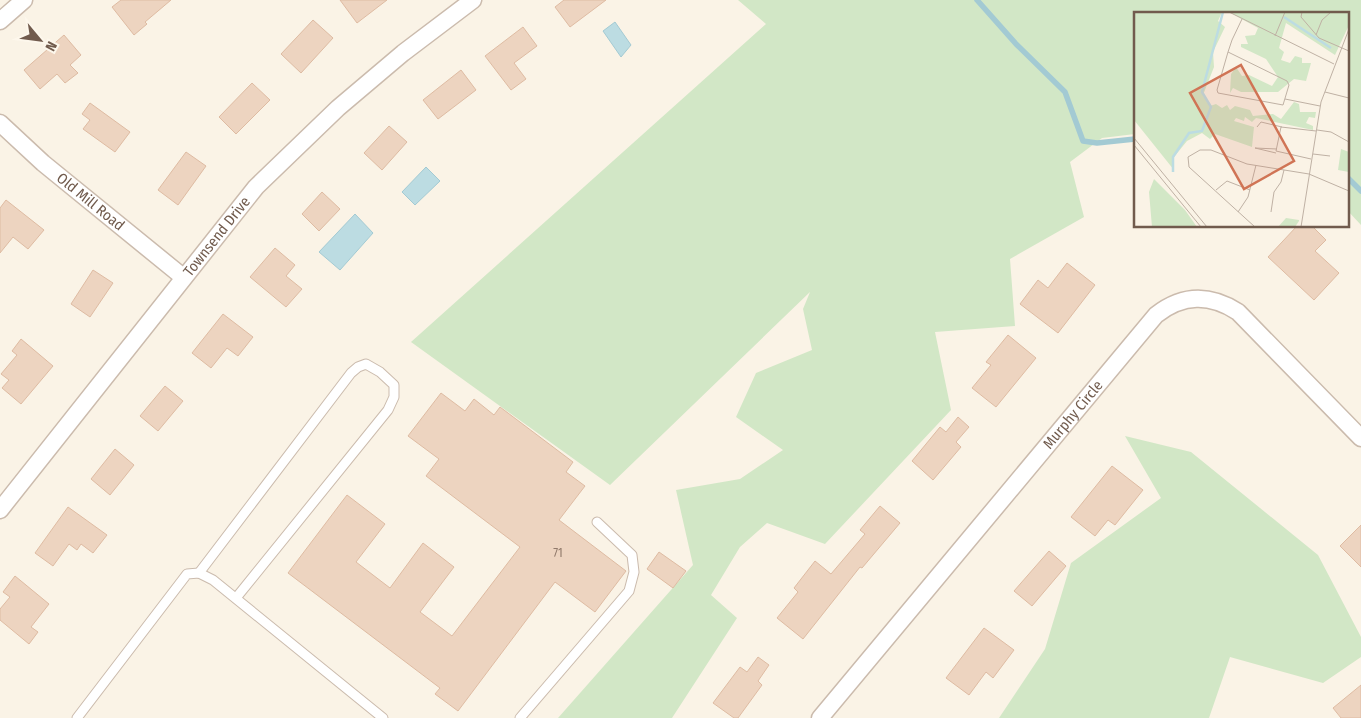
<svg xmlns="http://www.w3.org/2000/svg" width="1361" height="718" viewBox="0 0 1361 718" font-family="'Fira Sans Condensed',sans-serif">
<style>
.green{fill:#d2e7c6}
.water{fill:#bcdce2;stroke:#a3cad3}
.lines{fill:none;stroke-linecap:round;stroke-linejoin:round}
.stream{stroke:#a3cad3;stroke-width:5.5}
.building{fill:#edd4c0;stroke:#debba2}
.lane-casing{stroke:#cbbbad;stroke-width:11}
.street-casing{stroke:#cbbbad;stroke-width:19}
.lane{stroke:#fff;stroke-width:9}
.street{stroke:#fff;stroke-width:16}
.labels{text-anchor:middle;dominant-baseline:central;stroke-width:4.5;stroke-linejoin:round;paint-order:stroke}
.number-label{font-size:12px;fill:#90796a}
.street-label{font-size:15px;fill:#715b4d;stroke:#fdf7ec}
.inset-river{fill:none;stroke:#bcdce2;stroke-width:2.5}
.inset-road{fill:none;stroke:#bfb1a4;stroke-width:1}
.view{fill:#d07455;fill-opacity:0.15;stroke:#d07455;stroke-width:2.5}
.inset-edge{fill:none;stroke:#715b4d;stroke-width:2.5}
</style>
<rect width="100%" height="100%" fill="#faf3e6"/>
<g class="green">
<polygon points="738,0 1361,0 1361,225 1347,210 1347,14 1135,14 1135,134 1102,138 1070,162 1084,217 1010,259 1015,326 935,332 951,410 825,544 767,523 740,547 711,595 737,618 672,718 558,718 693,565 676,490 740,479 783,450 736,417 756,373 812,350 803,309 810,292 610,485 411,342 766,24"/>
<polygon points="1125,436 1191,452 1318,555 1361,637 1361,657 1323,683 1230,657 1209,718 999,718 1045,649 1071,563 1161,498"/>
</g>
<g class="water">
<polygon points="615,22 631,45 621,57 603,31"/>
<polygon points="426,167 440,181 415,205 402,192"/>
<polygon points="355,214 373,233 340,270 319,252"/>
</g>
<g class="lines">
<g class="stream">
<polyline points="977,0 1016,44 1065,92 1083,141 1097,143 1135,139"/>
<polyline points="1347,177 1361,191"/>
</g>
</g>
<g class="building">
<polygon points="121,0 171,0 145,22 147,24 134,35 112,7"/>
<polygon points="340,0 387,0 357,23"/>
<polygon points="564,0 606,0 570,27 555,7"/>
<polygon points="313,20 333,38 301,73 281,54"/>
<polygon points="523,27 537,46 514,63 526,79 511,90 485,56"/>
<polygon points="64,35 81,55 70,65 78,73 65,83 57,74 40,89 24,70"/>
<polygon points="461,70 476,90 438,119 423,100"/>
<polygon points="252,83 270,100 236,134 219,117"/>
<polygon points="90,103 130,132 115,152 83,129 90,120 82,114"/>
<polygon points="389,126 407,142 382,170 364,153"/>
<polygon points="186,152 206,166 178,205 158,190"/>
<polygon points="322,192 340,209 319,231 302,214"/>
<polygon points="6,200 44,230 28,249 13,237 0,253 0,208"/>
<polygon points="1297,226 1312,226 1326,240 1315,251 1339,273 1314,300 1268,257"/>
<polygon points="275,248 295,265 286,276 302,289 286,307 250,277"/>
<polygon points="1067,263 1095,285 1058,333 1020,304 1038,280 1048,288"/>
<polygon points="93,270 113,283 90,317 71,304"/>
<polygon points="223,314 253,337 238,356 227,348 211,368 192,353"/>
<polygon points="1008,335 1036,358 996,407 972,388 991,365 986,362"/>
<polygon points="21,339 53,366 21,404 2,388 9,380 1,374 17,355 12,351"/>
<polygon points="165,386 183,401 158,431 140,416"/>
<polygon points="441,393 465,411 474,399 494,415 500,407 573,462 566,472 585,486 559,520 626,571 595,612 555,582 458,711 435,694 440,688 288,573 347,495 385,524 356,562 390,588 423,543 454,567 420,612 452,636 520,547 426,476 439,459 408,436"/>
<polygon points="958,417 969,427 956,442 961,447 933,480 912,461 940,427 946,432"/>
<polygon points="115,449 134,465 110,495 91,479"/>
<polygon points="1112,466 1143,490 1115,525 1108,520 1095,536 1071,517"/>
<polygon points="880,506 900,523 862,568 860,567 803,639 777,618 798,592 794,588 815,561 831,574 865,534 860,530"/>
<polygon points="68,507 107,535 93,553 81,544 77,550 69,544 53,566 35,553"/>
<polygon points="1361,525 1361,567 1340,546"/>
<polygon points="1049,551 1066,566 1032,606 1014,591"/>
<polygon points="659,552 686,571 673,588 647,569"/>
<polygon points="15,576 49,604 31,627 38,632 29,644 0,620 0,609 10,597 3,592"/>
<polygon points="984,628 1014,650 993,678 986,672 969,695 946,678"/>
<polygon points="758,657 769,665 758,681 762,685 738,718 734,718 713,703 740,667 747,672"/>
<polygon points="1361,685 1361,718 1341,718 1333,708"/>
</g>
<g class="lines">
<defs>
<g id="lane">
<polyline points="199,573 351,373 358,367 366,364 380,372 394,385 394,397 388,410 236,598"/>
<polyline points="77,718 187,574 199,573 213,580 383,718"/>
<polyline points="520,718 629,591 634,572 632,555 597,522"/>
</g>
<g id="street">
<polyline points="0,21 24,0"/>
<path id="s1" d="M 0,123 L 43,163 L 183,277"/>
<path id="s2" d="M 0,510 L 256,187 L 338,108 L 403,53 L 473,0"/>
<path id="s3" d="M 820,718 L 1156,315 C 1183,294 1210,294 1238,312 L 1361,438"/>
</g>
</defs>
<use href="#lane" class="lane-casing"/>
<use href="#street" class="street-casing"/>
<use href="#lane" class="lane"/>
<use href="#street" class="street"/>
</g>
<g class="labels">
<g class="number-label">
<text x="558" y="553">71</text>
</g>
<g class="street-label">
<text stroke="none"><textPath href="#s1" startOffset="120">Old Mill Road</textPath></text>
<text stroke="none"><textPath href="#s2" startOffset="349">Townsend Drive</textPath></text>
<text stroke="none"><textPath href="#s3" startOffset="395">Murphy Circle</textPath></text>
</g>
</g>
<g transform="translate(1134 12)">
<rect width="215" height="215" fill="#faf3e6"/>
<path d="M 0,0 L 88,0 L 84,9 L 91,15 L 79,40 L 80,55 L 69,83 L 76,94 L 82,92 L 88,96 L 93,93 L 96,98 L 101,94 L 116,98 L 119,104 L 139,102 L 147,107 L 160,90 L 165,92 L 166,100 L 182,100 L 181,106 L 175,105 L 172,111 L 179,114 L 179,118 L 122,106 L 118,110 L 111,105 L 110,109 L 102,106 L 100,109 L 120,115 L 118,135 L 81,122 L 76,127 L 68,121 L 53,129 L 40,145 L 40,158 L 0,108 ZM 95,0 L 215,0 L 215,13 L 201,43 L 152,11 L 145,36 L 150,40 L 147,48 L 156,51 L 161,44 L 168,46 L 168,51 L 177,51 L 172,69 L 160,67 L 144,80 L 107,80 L 99,76 L 96,81 L 97,62 L 102,55 L 108,64 L 115,63 L 138,74 L 144,65 L 132,47 L 107,35 L 107,32 L 114,32 L 111,24 L 121,23 L 124,16 ZM 207,137 L 215,140 L 215,160 L 204,158 ZM 20,167 L 51,198 L 63,215 L 18,215 L 15,180 ZM 152,206 L 165,208 L 165,209 L 161,215 L 144,215 Z" fill="#d2e7c6"/>
<path class="inset-river" d="M 150,5 L 197,36M 39,160 L 39,145 L 55,121 L 68,119 L 77,95 L 68,80 L 89,0"/>
<path class="inset-road" d="M 95,0 L 200,52M 168,0 L 167,5 L 185,26 L 215,39M 182,23 L 188,8 L 197,0M 141,24 L 151,0M 94,40 L 153,69 L 155,73 L 149,93 L 84,81 L 83,78 L 94,40 L 98,28 L 108,7M 191,80 L 215,86M 151,87 L 186,94M 123,115 L 127,110 L 148,115M 183,118 L 197,120 L 215,130M 0,126 L 73,215M 0,133 L 67,215M 142,141 L 121,136 L 143,137M 179,142 L 196,144M 177,147 L 142,139 L 147,115 L 182,119M 175,162 L 215,179M 82,178 L 93,169 L 116,178M 104,200 L 114,185 L 122,153M 137,200 L 140,180 L 147,170 L 150,158M 121,215 L 55,155 L 54,145 L 66,138 L 77,138 L 113,152 L 175,162M 167,215 L 187,90 L 215,17"/>
<path class="view" d="M 107,53 L 160,149 L 110,177 L 56,81 Z"/>
<rect width="215" height="215" class="inset-edge"/>
</g>
<g transform="translate(40 40) rotate(119)" stroke="#fdf7ec" stroke-width="4" paint-order="stroke">
<path d="M0-4L9 19L0 12L-9 19Z" fill="#715b4d"/>
<text y="-8" font-size="14" font-weight="bold" text-anchor="middle" fill="#715b4d">N</text>
</g>
</svg>
